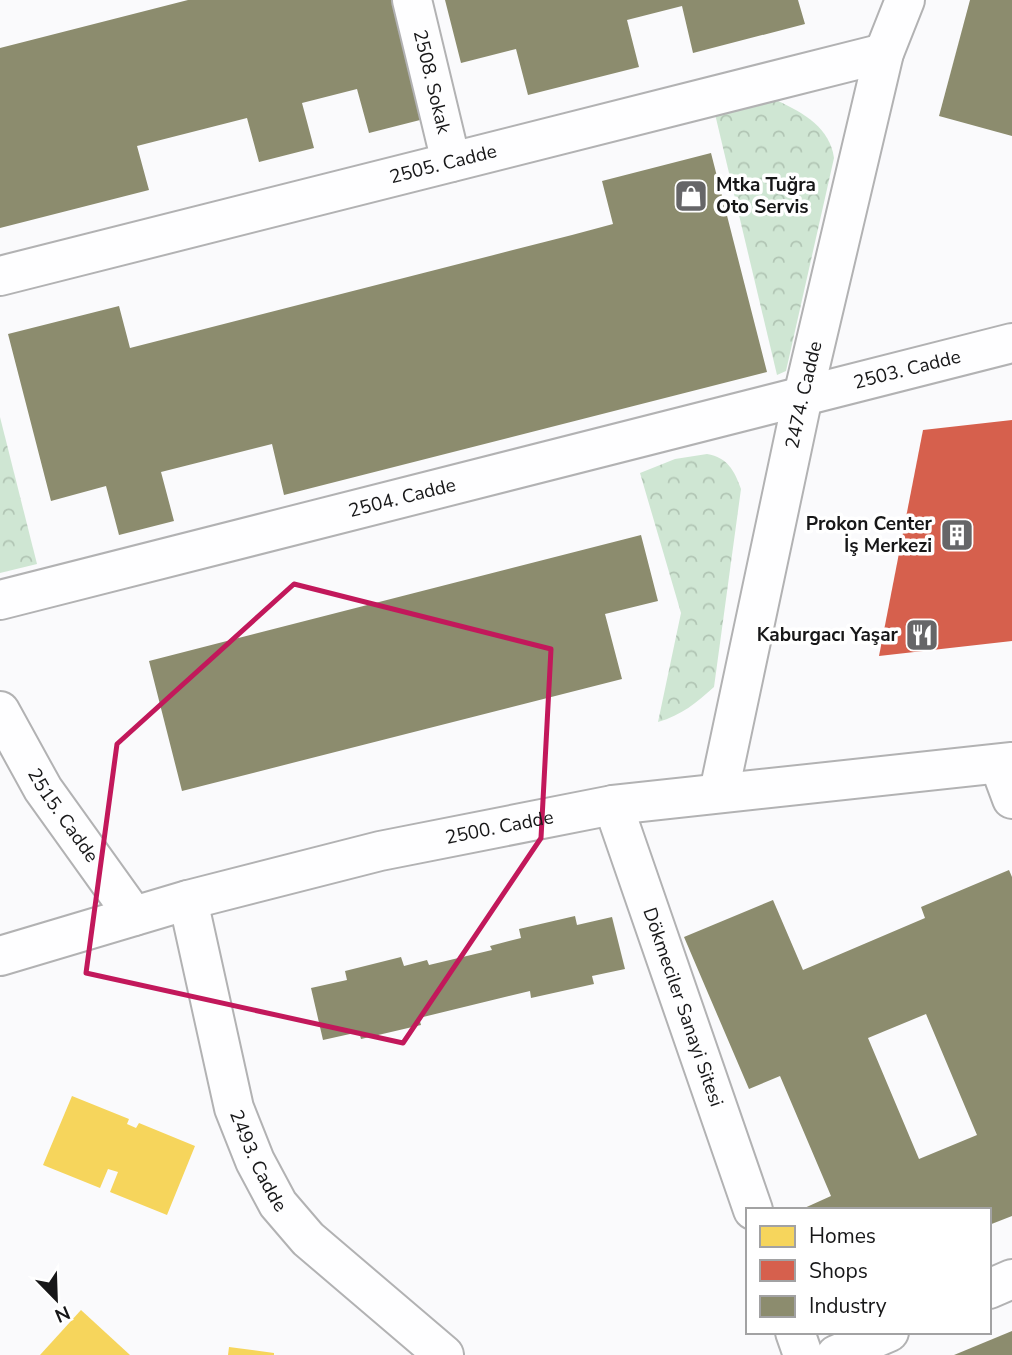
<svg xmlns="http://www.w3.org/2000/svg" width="1012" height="1355" viewBox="0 0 1012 1355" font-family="'Nunito Sans',sans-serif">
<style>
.forest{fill:url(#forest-crowns)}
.homes{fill:#f6d55c}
.shops{fill:#d6604d}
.industry{fill:#8c8c6e;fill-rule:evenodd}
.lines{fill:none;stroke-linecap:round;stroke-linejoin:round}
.minor-casing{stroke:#b2b2b3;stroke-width:42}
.minor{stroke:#fefeff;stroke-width:38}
.marked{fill:none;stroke:#c2185b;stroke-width:5;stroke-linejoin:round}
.labels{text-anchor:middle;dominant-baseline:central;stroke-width:7;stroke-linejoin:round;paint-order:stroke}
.street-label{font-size:19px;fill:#171718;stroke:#fff}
.poi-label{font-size:19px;font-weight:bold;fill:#171718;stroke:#fff;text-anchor:end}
</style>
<defs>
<pattern id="forest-crowns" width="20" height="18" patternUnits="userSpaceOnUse" patternTransform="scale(1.75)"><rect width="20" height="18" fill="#cfe6d3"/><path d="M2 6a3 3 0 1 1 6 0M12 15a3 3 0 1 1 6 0" fill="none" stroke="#b1c5b4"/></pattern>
</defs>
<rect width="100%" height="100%" fill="#fafafc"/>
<g class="forest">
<path d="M 778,101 C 804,113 830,128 834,158 L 786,371 L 777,375 L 715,114 Z"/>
<polygon points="0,417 37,564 0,573"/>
<path d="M 707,454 C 728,458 734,470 741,489 L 714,687 C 696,703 682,715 658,722 L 681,613 L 640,473 L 675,459 Z"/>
</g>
<g class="homes">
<polygon points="72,1096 129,1119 127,1124 136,1128 139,1123 195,1146 167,1215 110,1192 118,1172 108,1169 100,1188 43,1165"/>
<polygon points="81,1310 130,1355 40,1355"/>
<polygon points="229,1347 274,1353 274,1355 228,1355"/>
</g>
<polygon class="shops" points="1012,420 1012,641 879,656 923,430"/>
<g class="industry">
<polygon points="188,0 393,0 424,119 369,133 357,89 302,103 314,148 259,162 247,118 137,146 149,190 0,228 0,48"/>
<polygon points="445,0 798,0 805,24 693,53 682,6 627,20 639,67 528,95 516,49 461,63"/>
<polygon points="970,0 1012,0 1012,136 939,116"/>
<polygon points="711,153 767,372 284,495 272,444 161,472 174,521 119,535 106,486 51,501 8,334 119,306 130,348 572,235 613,224 602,181"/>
<polygon points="641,535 658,601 605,614 622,679 182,791 149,661"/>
<path d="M 1009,870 L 1012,877 L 1012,1216 L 989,1225 L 989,1210 L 800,1210 L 831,1196 L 780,1076 L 749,1089 L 684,937 L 773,900 L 803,970 L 925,918 L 921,907 ZM 926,1014 L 977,1135 L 919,1159 L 868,1038 Z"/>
<polygon points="575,916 577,925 612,917 625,969 592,976 594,984 531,998 530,991 419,1018 421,1025 361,1039 359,1032 323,1040 311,988 347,980 345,971 401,957 404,966 427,960 429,965 492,950 490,946 521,938 519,929"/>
<polygon points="1012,1331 1012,1355 954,1355"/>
</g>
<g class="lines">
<defs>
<g id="minor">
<path id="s1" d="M 412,0 L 451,162"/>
<path id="s2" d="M 0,276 L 884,53"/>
<path id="s3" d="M 0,600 L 1012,343"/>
<path id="s4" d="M 0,711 L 43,789 L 134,916"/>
<polyline points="999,764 1012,799"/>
<path id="s5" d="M 719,792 L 803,396 L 884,53 L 905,0"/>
<path id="s6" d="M 613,805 L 753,1210"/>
<path id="s7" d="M 188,900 L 234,1108 L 255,1161 L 278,1204 L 308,1239 L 444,1355"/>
<path id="s8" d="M 0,956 L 188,900 L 380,851 L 613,805 L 1012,762"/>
<polyline points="989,1289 1012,1279"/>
<polyline points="795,1332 803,1355"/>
<polyline points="836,1355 889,1332"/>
</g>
</defs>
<use href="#minor" class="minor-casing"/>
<use href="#minor" class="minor"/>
</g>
<path class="marked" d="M 294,584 L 551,649 L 541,838 L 403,1043 L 86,973 L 117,744 Z"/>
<defs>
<symbol id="shop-square" viewBox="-11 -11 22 22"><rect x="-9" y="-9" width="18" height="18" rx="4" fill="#666668" stroke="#fff"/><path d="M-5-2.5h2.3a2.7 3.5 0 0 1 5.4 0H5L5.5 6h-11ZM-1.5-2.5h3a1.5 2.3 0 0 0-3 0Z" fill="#fff"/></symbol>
<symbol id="building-square" viewBox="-11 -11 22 22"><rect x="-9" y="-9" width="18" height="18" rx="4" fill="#666668" stroke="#fff"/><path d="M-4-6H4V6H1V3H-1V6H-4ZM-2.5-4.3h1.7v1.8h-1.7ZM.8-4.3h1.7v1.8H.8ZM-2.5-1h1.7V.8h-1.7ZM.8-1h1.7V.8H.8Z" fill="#fff"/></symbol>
<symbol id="restaurant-square" viewBox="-11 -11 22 22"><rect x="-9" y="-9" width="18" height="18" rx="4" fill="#666668" stroke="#fff"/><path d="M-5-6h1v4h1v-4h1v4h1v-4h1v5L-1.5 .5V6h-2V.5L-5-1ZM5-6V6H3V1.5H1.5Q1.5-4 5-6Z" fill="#fff"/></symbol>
</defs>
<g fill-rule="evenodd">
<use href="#shop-square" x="672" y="177" width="38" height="38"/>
<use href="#building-square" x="938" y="516" width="38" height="38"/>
<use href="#restaurant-square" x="903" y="616" width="38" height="38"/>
</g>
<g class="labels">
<g class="street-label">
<text stroke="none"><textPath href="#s1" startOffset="84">2508. Sokak</textPath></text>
<text stroke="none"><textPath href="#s2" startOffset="457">2505. Cadde</textPath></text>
<text stroke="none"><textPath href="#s3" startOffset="936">2503. Cadde</textPath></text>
<text stroke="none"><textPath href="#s5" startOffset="406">2474. Cadde</textPath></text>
<text stroke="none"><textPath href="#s3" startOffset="415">2504. Cadde</textPath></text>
<text stroke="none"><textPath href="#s4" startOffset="122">2515. Cadde</textPath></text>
<text stroke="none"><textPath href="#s8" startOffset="516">2500. Cadde</textPath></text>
<text stroke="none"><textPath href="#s6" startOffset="214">Dökmeciler Sanayi Sitesi</textPath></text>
<text stroke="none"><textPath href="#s7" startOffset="271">2493. Cadde</textPath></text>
</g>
<g class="poi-label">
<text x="716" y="185" text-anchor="start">Mtka Tuğra<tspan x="716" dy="22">Oto Servis</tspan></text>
<text x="932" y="524">Prokon Center<tspan x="932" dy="22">İş Merkezi</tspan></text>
<text x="898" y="635">Kaburgacı Yaşar</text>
</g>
</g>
<rect x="746" y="1208" width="245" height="126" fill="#ffffff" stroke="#a2a2a3" stroke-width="2"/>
<rect x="760" y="1226" width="35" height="21" fill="#f6d55c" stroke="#a2a2a3" stroke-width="2"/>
<text x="809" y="1243" font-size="21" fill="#171718">Homes</text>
<rect x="760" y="1260" width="35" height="21" fill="#d6604d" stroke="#a2a2a3" stroke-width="2"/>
<text x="809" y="1278" font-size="21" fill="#171718">Shops</text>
<rect x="760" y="1296" width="35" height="21" fill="#8c8c6e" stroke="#a2a2a3" stroke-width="2"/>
<text x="809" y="1313" font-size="21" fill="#171718">Industry</text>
<g transform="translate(56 1299) rotate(157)" stroke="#ffffff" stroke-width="5" paint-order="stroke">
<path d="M0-5L12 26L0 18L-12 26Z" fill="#171718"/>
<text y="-10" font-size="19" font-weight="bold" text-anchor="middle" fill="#171718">N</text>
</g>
</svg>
